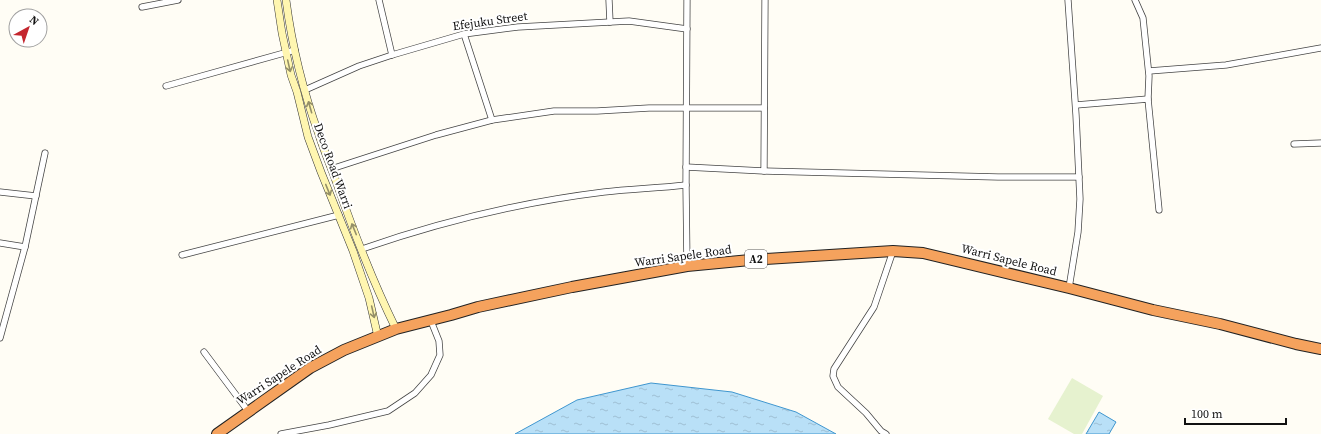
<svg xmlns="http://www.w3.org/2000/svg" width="1321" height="434" viewBox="0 0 1321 434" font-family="'Source Serif 4',serif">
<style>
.pitch{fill:#e6f2cf}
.water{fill:url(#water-ripples);stroke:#3f96cf}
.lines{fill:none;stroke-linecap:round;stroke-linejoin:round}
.street-casing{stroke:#444;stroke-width:7}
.secondary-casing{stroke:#333;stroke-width:8}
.highway-casing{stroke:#222;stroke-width:12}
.street{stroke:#fff;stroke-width:5.5}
.secondary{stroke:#fff6b0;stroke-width:7}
.highway{stroke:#f5a25d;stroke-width:10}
.oneway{stroke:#948f68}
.labels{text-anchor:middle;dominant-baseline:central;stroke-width:4;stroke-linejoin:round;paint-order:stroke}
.shield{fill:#fff;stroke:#585858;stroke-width:1}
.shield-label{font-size:11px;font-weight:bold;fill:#111}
.street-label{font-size:12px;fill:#111;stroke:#fff}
</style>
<defs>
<pattern id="water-ripples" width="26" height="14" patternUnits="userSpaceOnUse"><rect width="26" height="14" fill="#b9e0f7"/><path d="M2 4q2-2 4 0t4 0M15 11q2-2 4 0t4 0" fill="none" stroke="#9ebfd3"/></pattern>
</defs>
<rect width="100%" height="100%" fill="#fffdf5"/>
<polygon class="pitch" points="1072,378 1103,396 1082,434 1074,434 1048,419"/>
<g class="water">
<polygon points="651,383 732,392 796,412 836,434 515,434 577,400"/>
<polygon points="1099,412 1116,422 1109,434 1086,434"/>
</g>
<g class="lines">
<defs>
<g id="street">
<polyline points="379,0 392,55"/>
<polyline points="609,0 610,22"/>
<polyline points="687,0 686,185 687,266"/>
<polyline points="1068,0 1076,115 1080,199 1078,232 1069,288"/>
<polyline points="1135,0 1143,18 1149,76 1148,99"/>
<polyline points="142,7 178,0"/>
<polyline points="464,34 492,120"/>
<polyline points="1149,71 1226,65 1321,48"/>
<polyline points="166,86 295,50"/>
<polyline points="305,90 359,66 392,55 464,34 518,27 629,21 687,29"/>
<polyline points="1076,105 1148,99 1159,210"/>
<polyline points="1294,144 1321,143"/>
<polyline points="686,167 764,171 765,0"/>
<polyline points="331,169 436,135 492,120 554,111 597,111 649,108 764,108"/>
<polyline points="764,171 998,177 1079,177"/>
<polyline points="0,192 36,196"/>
<polyline points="0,243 25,247"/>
<path d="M 362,249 C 440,222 522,202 604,192 C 632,189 659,188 686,185"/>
<polyline points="182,255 339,215"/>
<polyline points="0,338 25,247 45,153"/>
<polyline points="204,352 248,411"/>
<polyline points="281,434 329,425 388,411 415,393 431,375 440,355 439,341 431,321"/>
<polyline points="886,434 881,431 866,413 838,387 833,376 834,369 874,307 893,251"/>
</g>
<g id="secondary">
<polyline points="277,0 282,33 291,75 297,92 308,137 321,172 353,251 369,298 378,337"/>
<path d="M 286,0 C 292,46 303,91 319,135 C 324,151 331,167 337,184 C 354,233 373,282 396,329"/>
</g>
<polyline id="highway" points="217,434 310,368 344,350 396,329 451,315 478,307 572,287 687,266 750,260 893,251 923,253 1069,288 1153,310 1220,324 1296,344 1321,349"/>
</defs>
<use href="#street" class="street-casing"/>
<use href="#secondary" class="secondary-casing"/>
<use href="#highway" class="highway-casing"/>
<use href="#street" class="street"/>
<use href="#secondary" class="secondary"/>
<use href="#highway" class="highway"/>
</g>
<defs><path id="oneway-shaft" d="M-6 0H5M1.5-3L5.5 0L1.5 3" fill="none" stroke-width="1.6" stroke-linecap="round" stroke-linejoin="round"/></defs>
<g class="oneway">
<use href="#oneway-shaft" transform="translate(289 66) rotate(77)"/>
<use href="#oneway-shaft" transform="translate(310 107) rotate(-106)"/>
<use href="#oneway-shaft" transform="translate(328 190) rotate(68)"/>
<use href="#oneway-shaft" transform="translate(354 229) rotate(-112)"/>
<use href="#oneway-shaft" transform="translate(373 312) rotate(77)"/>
</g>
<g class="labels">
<rect class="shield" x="745" y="250" width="22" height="18" rx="3"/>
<g class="shield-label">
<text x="756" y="259">A2</text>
</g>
<g class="street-label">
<text transform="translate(490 21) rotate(-8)">Efejuku Street</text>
<text transform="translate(333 166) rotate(70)">Deco Road Warri</text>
<text transform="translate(683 256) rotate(-8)">Warri Sapele Road</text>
<text transform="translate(1009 260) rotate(14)">Warri Sapele Road</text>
<text transform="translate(279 375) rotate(-33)">Warri Sapele Road</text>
</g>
</g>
<g transform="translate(28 28) rotate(40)"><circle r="19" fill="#ffffff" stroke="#a0a0a0"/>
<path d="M0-3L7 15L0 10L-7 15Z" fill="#c4262e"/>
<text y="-6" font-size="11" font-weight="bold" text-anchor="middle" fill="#111111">N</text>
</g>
<path d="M1185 418v6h101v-6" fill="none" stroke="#111111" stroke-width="2"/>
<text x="1191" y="418" font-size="12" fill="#111111" stroke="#ffffff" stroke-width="3" paint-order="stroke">100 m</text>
</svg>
